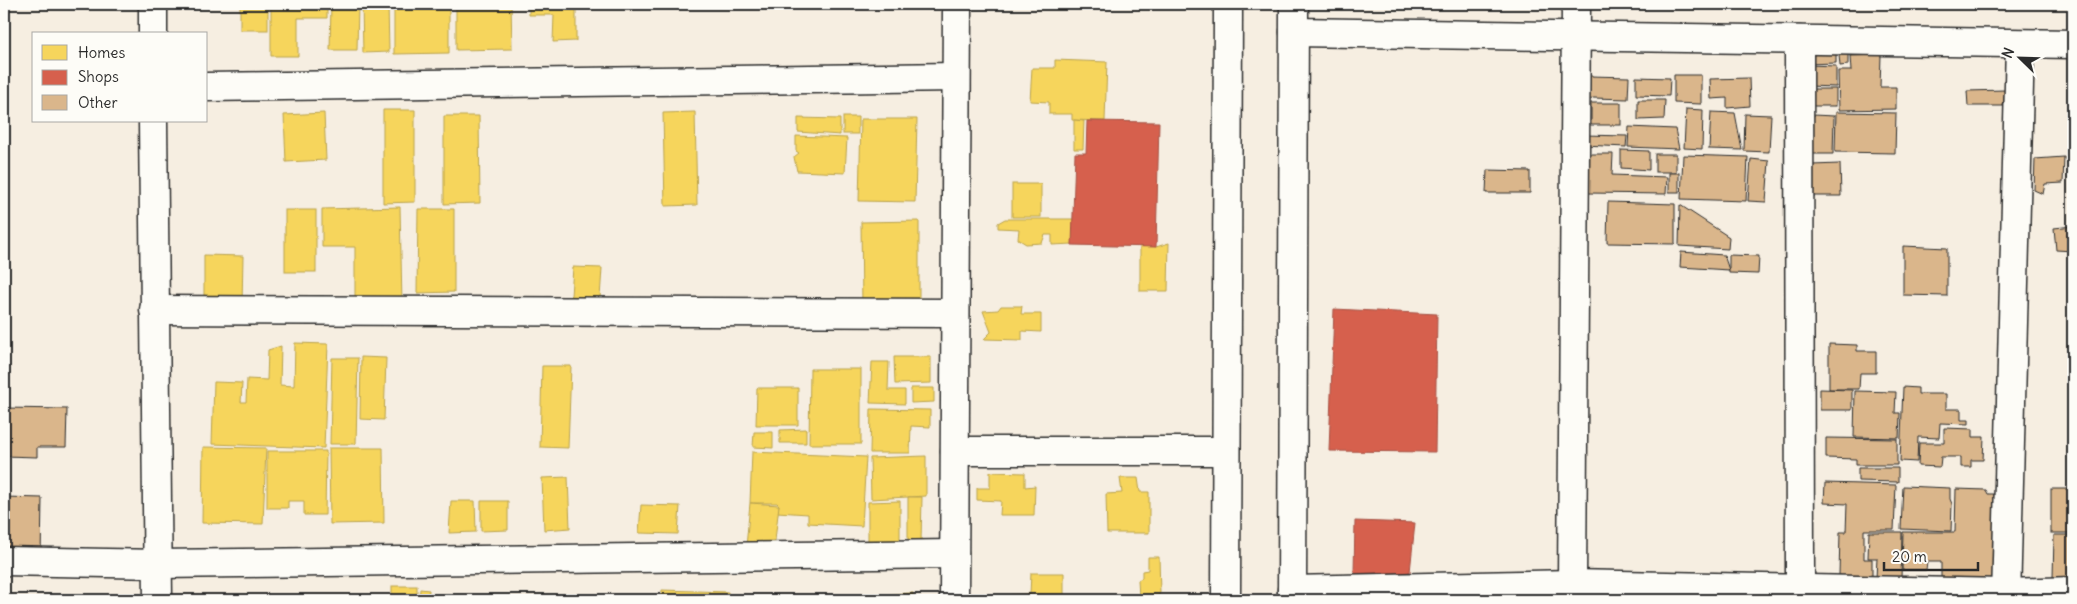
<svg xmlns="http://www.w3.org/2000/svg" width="2077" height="604" viewBox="0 0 2077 604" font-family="Delius,sans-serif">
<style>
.homes{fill:#f6d55c;stroke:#b9a24d}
.shops{fill:#d6604d;stroke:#a35043}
.building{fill:#dab68b;stroke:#2b2b2b}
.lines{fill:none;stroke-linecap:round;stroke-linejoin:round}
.minor-casing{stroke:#2b2b2b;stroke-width:31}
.secondary-casing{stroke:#2b2b2b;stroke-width:31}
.minor{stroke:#fdfcf7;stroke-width:28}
.secondary{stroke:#fdfcf7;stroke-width:28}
</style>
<rect width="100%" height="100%" fill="#f6eee1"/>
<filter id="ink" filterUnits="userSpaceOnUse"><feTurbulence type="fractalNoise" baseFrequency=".02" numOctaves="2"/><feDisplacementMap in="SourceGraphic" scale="10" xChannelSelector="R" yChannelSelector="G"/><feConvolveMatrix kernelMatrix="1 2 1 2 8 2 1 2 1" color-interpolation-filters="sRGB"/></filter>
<g filter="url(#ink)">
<g class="homes">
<rect x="240" y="4" width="28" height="26"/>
<polygon points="271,4 327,4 327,18 298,18 298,56 271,56"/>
<polygon points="331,4 358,4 357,50 330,50"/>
<polygon points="362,4 388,4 389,52 363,53"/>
<polygon points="394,4 449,4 449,53 394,54"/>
<polygon points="456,4 511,4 512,49 456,50"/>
<polygon points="529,4 576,4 576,41 553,42 554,15 529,15"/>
<polygon points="1055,60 1107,62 1105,121 1072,120 1072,114 1049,114 1049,102 1030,101 1032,68 1055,68"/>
<polygon points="383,110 415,110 415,202 383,203"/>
<polygon points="695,112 697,205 665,206 663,113"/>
<polygon points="324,113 326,160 286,162 284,115"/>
<polygon points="444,116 479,116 480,203 444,204"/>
<rect x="843" y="117" width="15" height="17"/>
<polygon points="798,118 840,119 840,135 798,132"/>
<polygon points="861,119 917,119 915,202 859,201"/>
<polygon points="1074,120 1084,121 1083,149 1074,149"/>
<polygon points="796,136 847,138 845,173 797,171 794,157 799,153 796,151"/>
<rect x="1012" y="184" width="29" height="33"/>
<polygon points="400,207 402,305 355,306 355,247 322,247 322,209"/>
<polygon points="418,209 454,209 454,292 417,293"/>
<rect x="285" y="210" width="31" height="62"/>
<polygon points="1005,219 1074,219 1073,244 1052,245 1052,235 1045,235 1042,243 1026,244 1018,239 1019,229 998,228 998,223"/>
<polygon points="919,221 919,304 862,305 861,222"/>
<polygon points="1140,243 1156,247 1169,243 1168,291 1140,291"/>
<polygon points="204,255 243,256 242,305 204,305"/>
<polygon points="573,267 602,268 600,298 571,296"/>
<polygon points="1001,306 1022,306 1021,314 1041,314 1041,332 1022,331 1022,340 984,339 991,332 983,311 998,310"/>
<polygon points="295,343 328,344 324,448 212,444 214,382 242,383 241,402 246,402 247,379 267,380 268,350 281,346 280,385 294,386"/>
<polygon points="361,357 386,358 384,420 360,419"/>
<polygon points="894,357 931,357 931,383 895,384"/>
<polygon points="332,358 358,358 356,444 330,444"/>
<polygon points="872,362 889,362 888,390 905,390 905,404 870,403"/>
<polygon points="542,366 571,366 568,448 540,447"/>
<polygon points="810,369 861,369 861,444 809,444"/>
<polygon points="757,388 798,388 798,425 756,425"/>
<polygon points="911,388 934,388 934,402 911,403"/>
<polygon points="871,409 930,410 930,427 911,426 910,453 870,453"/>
<polygon points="806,429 806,443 780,443 780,430"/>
<polygon points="754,432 773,432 773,448 753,447"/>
<polygon points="203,447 266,448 263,524 202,523"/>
<polygon points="329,448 383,448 384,523 330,524"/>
<polygon points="267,451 326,451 325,515 304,515 304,501 288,501 288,508 267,508"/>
<polygon points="752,452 866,457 862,526 808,523 808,514 777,512 779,505 777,503 750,503"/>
<polygon points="926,456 926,496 871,499 870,458"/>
<polygon points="990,472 1025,473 1025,487 1035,486 1034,515 1000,515 1001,501 977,500 977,488 990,488"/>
<polygon points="568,477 570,528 544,530 542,478"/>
<polygon points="1120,478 1138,478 1140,492 1149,492 1149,533 1107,533 1106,494 1122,493"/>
<polygon points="908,497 922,497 921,542 908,542"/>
<polygon points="451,501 475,501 476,532 449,533"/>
<polygon points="481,501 508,501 508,530 481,531"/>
<polygon points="900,501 900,544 868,545 868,502"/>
<polygon points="750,503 779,505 774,549 746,547"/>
<polygon points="641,505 680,506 678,534 639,533"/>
<polygon points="1148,557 1159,557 1160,593 1157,597 1139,598 1138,580 1142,578 1142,571 1148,570"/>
<polygon points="1031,573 1064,573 1064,595 1030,594"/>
<rect x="392" y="586" width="25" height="14"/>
<polygon points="420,589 429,590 428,600 419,600"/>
<polygon points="662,590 728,592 728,600 661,600"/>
<polygon points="913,593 913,600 864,600 864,596"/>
<polygon points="1030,594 1030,600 1011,600 1011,595"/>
<polygon points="1071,598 1139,598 1167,600 1071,600"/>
</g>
<g class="shops">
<polygon points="1087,121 1159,122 1156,247 1072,245 1075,153 1086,153"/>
<polygon points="1334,309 1437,314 1435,452 1329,451"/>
<polygon points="1355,521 1415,523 1410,572 1349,577 1354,572"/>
</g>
<g class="building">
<polygon points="1806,53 1836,54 1836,63 1807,64"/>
<polygon points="1848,54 1848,65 1840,66 1839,55"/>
<polygon points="1881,55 1880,87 1896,87 1896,109 1839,110 1838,71 1851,71 1850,56"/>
<polygon points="1808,65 1836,66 1836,87 1808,86"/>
<polygon points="1674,75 1701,75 1701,104 1674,103"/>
<polygon points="1590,76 1629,77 1628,99 1593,98 1584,105 1585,83"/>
<polygon points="1636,77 1670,78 1669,96 1636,95"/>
<polygon points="1749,78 1750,106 1727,108 1727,98 1711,99 1710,79"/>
<rect x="1809" y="89" width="27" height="17"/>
<polygon points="2005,90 2003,106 1968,106 1967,91"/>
<polygon points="1638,100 1665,100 1664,119 1638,120"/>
<rect x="1591" y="103" width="30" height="22"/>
<polygon points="1686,109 1703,110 1702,149 1684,148"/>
<polygon points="1711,112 1735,113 1742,150 1709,149"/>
<polygon points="1836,112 1896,113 1895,153 1835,152"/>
<polygon points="1745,114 1771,115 1769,152 1744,151"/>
<polygon points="1813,115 1834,116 1833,154 1812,154"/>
<polygon points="1629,127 1675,129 1679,149 1628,147"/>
<polygon points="1584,135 1627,136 1626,147 1584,145"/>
<polygon points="1621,150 1649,151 1649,170 1621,168"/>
<polygon points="1589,154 1613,154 1612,175 1667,177 1666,194 1588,193"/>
<rect x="1655" y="154" width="21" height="18"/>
<polygon points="1683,155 1748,157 1746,201 1681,199"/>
<polygon points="2064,157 2063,183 2045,184 2043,194 2034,190 2035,159"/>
<polygon points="1751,159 1769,161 1766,202 1748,201"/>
<polygon points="1840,164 1841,196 1813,196 1812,165"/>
<polygon points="1487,170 1530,171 1530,193 1486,193"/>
<rect x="1669" y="173" width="10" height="19"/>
<polygon points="1608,202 1675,204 1675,244 1607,243"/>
<polygon points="1680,205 1729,237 1728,249 1679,246"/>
<polygon points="2073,226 2073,251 2056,250 2054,228"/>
<polygon points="1903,246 1947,248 1947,296 1903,295"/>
<polygon points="1681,252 1724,255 1729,270 1680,267"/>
<polygon points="1729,255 1759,256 1758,274 1729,273"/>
<polygon points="1829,344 1857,345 1857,351 1876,351 1876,373 1860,373 1859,389 1829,389"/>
<polygon points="1903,387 1918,388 1918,394 1946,394 1946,409 1961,409 1961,420 1969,420 1969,424 1940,423 1939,438 1918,437 1917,462 1900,461"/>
<polygon points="1820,389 1852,390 1852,410 1820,410"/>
<polygon points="1855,391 1896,392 1895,413 1900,413 1899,438 1854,437"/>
<polygon points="4,408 67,409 66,447 37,447 37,457 4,456"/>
<polygon points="1944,428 1973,429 1973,437 1984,437 1983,460 1971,460 1971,467 1961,467 1961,457 1941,457 1940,467 1918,466 1919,443 1944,443"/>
<polygon points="1826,438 1897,439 1897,465 1856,465 1856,459 1826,458"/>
<polygon points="1858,468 1898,468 1898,482 1858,481"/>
<polygon points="1825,483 1896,485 1894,530 1864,530 1864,559 1872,559 1872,578 1839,576 1840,532 1846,532 1847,504 1824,503"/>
<polygon points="1903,486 1950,488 1950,499 1952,504 1951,531 1901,529"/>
<polygon points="1956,489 1986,490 1988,494 1996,494 1995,580 1941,580 1941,562 1927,562 1926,570 1902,570 1903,532 1955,532"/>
<rect x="2051" y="489" width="22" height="44"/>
<polygon points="4,497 42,498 41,558 4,557"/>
<polygon points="1869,532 1902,532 1901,579 1876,578 1877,558 1868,558"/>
<polygon points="2054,535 2073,535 2073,578 2053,578"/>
</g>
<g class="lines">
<defs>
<g id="minor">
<polyline points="153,4 153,34"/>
<polyline points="1294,32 2073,44"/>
<polyline points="1799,40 1800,589"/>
<polyline points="206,87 956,77"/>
<polyline points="153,121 158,600"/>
<polyline points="154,310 955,313"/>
<polyline points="955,451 1226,451"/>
<polyline points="4,561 159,564 954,554"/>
<polyline points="1572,584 1576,4"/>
<polyline points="1292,590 1572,584 2005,593 2073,591"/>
<polyline points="954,600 957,4"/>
<polyline points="2006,600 2020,44"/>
</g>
<g id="secondary">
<polyline points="1226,600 1228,4"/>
<polyline points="1292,600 1294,4"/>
</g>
</defs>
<use href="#minor" class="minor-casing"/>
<use href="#secondary" class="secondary-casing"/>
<use href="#minor" class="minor"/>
<use href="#secondary" class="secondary"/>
</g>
</g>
<rect width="2077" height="604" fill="none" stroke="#fdfcf7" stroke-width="20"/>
<rect x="10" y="10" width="2057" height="584" fill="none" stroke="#2b2b2b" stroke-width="2" filter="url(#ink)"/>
<rect x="32" y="32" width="175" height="90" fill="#fdfcf7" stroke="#a9a8a5"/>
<rect x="42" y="45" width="25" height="15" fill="#f6d55c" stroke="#a9a8a5"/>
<text x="78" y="58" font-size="15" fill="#2b2b2b">Homes</text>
<rect x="42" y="70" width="25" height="15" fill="#d6604d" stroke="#a9a8a5"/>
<text x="78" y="82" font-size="15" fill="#2b2b2b">Shops</text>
<rect x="42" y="95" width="25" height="15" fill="#dab68b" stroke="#a9a8a5"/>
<text x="78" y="108" font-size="15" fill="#2b2b2b">Other</text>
<g transform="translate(2020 58) rotate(293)" stroke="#fdfcf7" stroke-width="4" paint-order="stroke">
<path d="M0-4L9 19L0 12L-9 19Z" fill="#2b2b2b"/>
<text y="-8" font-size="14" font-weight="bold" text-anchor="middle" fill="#2b2b2b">N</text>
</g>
<path d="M1884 562v8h94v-8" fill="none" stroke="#2b2b2b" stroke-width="2.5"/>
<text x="1892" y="562" font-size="15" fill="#2b2b2b" stroke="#fdfcf7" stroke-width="4" paint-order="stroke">20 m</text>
</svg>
